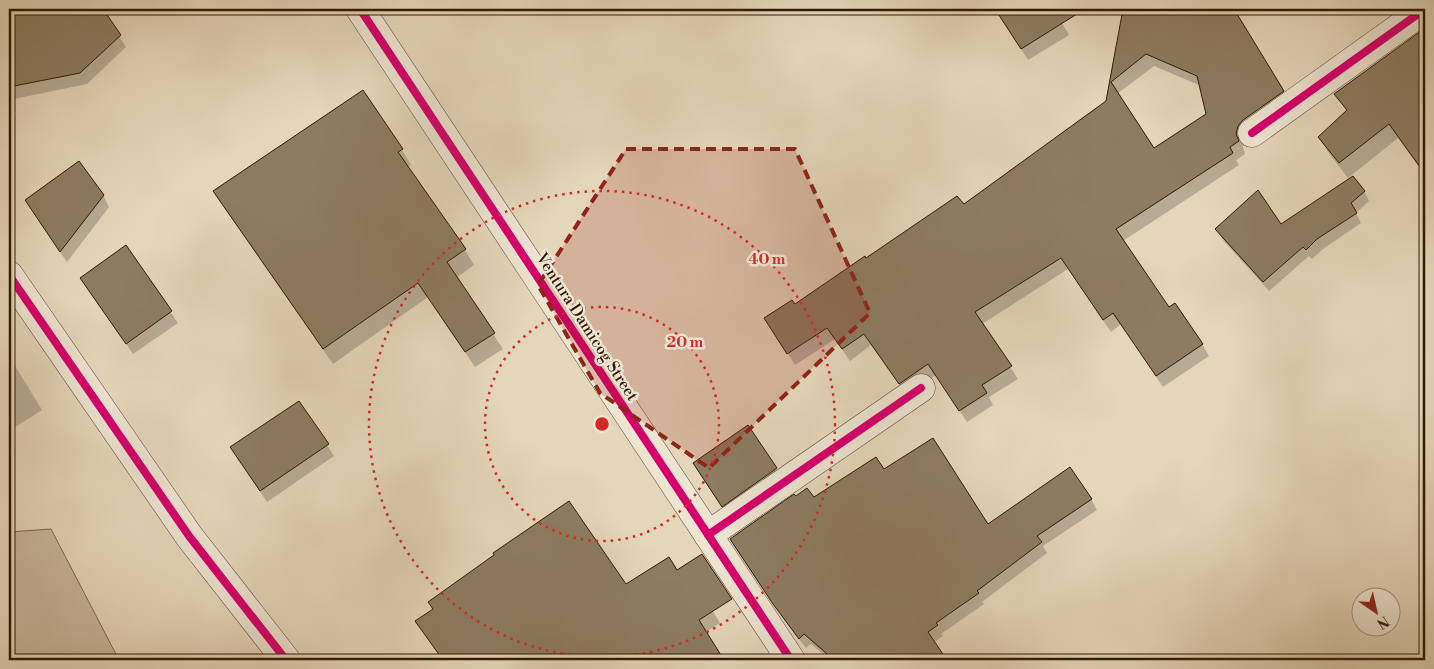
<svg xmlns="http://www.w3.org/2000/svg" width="1434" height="669" viewBox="0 0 1434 669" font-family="'Libre Bodoni',serif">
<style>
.green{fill:#c5b69a;stroke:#7a684e}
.shadow{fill:#0003;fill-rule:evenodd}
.building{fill:#8d7c61;stroke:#2e1a02;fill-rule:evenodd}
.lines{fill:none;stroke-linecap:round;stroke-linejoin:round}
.minor-casing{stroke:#5c4930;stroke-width:29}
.minor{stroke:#ede4d2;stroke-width:28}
.cycleway-casing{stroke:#ede4d2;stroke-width:11}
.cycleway{stroke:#d6006c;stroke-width:8}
.marked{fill:#8f2418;fill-opacity:0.2;stroke:#8f2418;stroke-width:4;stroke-dasharray:10 6;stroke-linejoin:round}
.ring{fill:none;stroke:#d62828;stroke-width:2.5;stroke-dasharray:2.5 5}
.labels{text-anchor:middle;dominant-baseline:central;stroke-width:5;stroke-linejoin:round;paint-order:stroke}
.street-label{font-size:16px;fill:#2e1a02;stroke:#ede4d2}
.centre{fill:#d62828;stroke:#ede4d2;stroke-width:2.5}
.ring-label{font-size:15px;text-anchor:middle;font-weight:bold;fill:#d62828;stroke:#ede4d2;stroke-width:5;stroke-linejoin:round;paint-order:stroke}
</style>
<rect width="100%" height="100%" fill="#e4d6b9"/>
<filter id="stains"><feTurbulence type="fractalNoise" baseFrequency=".004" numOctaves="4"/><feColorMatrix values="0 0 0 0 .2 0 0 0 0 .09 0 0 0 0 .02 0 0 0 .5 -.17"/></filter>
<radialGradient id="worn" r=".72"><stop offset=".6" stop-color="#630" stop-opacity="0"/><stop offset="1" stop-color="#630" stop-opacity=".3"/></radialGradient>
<polygon class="green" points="51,529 119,660 9,660 9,532"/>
<g class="shadow">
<polygon points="9,9 101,9 126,47 87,84 9,100"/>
<polygon points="996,9 1063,9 1056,13 1069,35 1028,60"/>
<path d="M 1124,9 L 1245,9 L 1236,15 L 1290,103 L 1244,138 L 1243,147 L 1245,154 L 1236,160 L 1239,165 L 1123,241 L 1168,309 L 1202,344 L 1209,356 L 1163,387 L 1121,324 L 1111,332 L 1068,269 L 982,324 L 1018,379 L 989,397 L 993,405 L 967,422 L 936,375 L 907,395 L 871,345 L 850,361 L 835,339 L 795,365 L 773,330 L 795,306 L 866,260 L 964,205 L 1107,102 ZM 1154,66 L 1201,86 L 1207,115 L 1154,150 L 1117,94 Z"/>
<polygon points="1425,30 1425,175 1398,138 1348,178 1328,152 1319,137 1347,112 1336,94"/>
<polygon points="9,107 16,119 9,124"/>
<polygon points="402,150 411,165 407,167 465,250 474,265 456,278 503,349 475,367 428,297 333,364 224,207 215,192"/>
<polygon points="1364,191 1369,201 1356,213 1361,223 1323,249 1312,259 1309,256 1269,291 1222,239 1217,229 1281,226"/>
<polygon points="103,195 109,207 67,262 33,212"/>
<polygon points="126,247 178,323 133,354 82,279"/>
<polygon points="9,356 42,410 9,431"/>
<polygon points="299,402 334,456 267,502 231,447"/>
<polygon points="748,427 782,480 729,517 694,464"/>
<polygon points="883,471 988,526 1091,499 1097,510 1043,546 1047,553 982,602 984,604 941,634 943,636 933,643 938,652 929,660 842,660 840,658 839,660 830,660 811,644 806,648 781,615 737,550 813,499"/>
<polygon points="686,566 720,623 705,632 722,660 443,660 424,633 625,585 677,572"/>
</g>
<g class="building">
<polygon points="9,9 103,9 121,35 80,73 9,87"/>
<polygon points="995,9 1085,9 1021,49"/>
<path d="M 1123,9 L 1234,9 L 1284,91 L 1243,120 L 1238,126 L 1236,134 L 1239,141 L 1230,147 L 1233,153 L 1116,229 L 1169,307 L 1175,303 L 1203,344 L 1156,376 L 1113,313 L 1103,320 L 1061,258 L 975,312 L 1012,366 L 982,385 L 987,393 L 959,411 L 928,364 L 899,384 L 864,334 L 842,349 L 827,328 L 787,354 L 764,318 L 792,300 L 795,304 L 865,256 L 866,258 L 957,196 L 964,204 L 1106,101 ZM 1146,54 L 1197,76 L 1206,114 L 1154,148 L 1111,82 Z"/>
<polygon points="1425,28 1425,174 1389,124 1339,163 1318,137 1347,110 1334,94"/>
<polygon points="363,90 403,149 398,152 466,249 447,262 495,333 465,352 418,283 323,349 213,191"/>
<polygon points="79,161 104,195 60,252 25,200"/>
<polygon points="1353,176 1365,191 1351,203 1357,213 1317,239 1306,250 1303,247 1263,282 1215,229 1258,190 1281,224"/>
<polygon points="126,245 172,311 126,344 80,278"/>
<polygon points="299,401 329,444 260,491 230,447"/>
<polygon points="748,425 777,468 722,507 693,463"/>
<polygon points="933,438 988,524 1070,467 1092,499 1037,536 1042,542 977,591 979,593 936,623 938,625 928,632 947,660 834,660 804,634 799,639 773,604 730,539 794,494 796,496 807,488 814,497 876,457 884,469"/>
<polygon points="569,501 626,584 669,557 677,570 702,554 732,599 699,620 724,660 443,660 415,621 433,609 428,602 494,555 493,553"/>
</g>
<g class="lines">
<defs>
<g id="minor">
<polyline points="360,9 791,660"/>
<polyline points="1252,133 1425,9"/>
<polyline points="9,275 189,536 286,660"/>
<polyline points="708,535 921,388"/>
</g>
</defs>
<use href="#minor" class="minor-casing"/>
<use href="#minor" class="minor"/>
<defs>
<g id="cycleway">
<polyline points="360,9 791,660"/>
<polyline points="1252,133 1425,9"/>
<polyline points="9,275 189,536 286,660"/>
<polyline points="708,535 921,388"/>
</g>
</defs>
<use href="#cycleway" class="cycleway-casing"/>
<use href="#cycleway" class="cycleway"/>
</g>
<path class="marked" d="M 626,149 L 795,149 L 870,313 L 709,468 L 600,393 L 538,285 Z"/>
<g class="ring">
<circle cx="602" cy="424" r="117"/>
<circle cx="602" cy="424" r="233"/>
</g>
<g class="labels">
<g class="street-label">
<text transform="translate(587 327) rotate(57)">Ventura Damicog Street</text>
</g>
</g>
<circle cx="602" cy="424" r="8" class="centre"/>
<g class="ring-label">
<text x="767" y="264">40 m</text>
<text x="685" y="347">20 m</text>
</g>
<rect width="1434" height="669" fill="none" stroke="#e4d6b9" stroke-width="30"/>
<rect x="10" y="10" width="1414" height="649" fill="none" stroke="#2e1a02" stroke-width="2.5"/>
<rect x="15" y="15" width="1404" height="639" fill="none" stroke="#2e1a02"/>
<g transform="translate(1376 612) rotate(146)"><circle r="24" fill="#ede4d2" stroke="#a1937f"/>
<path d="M0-4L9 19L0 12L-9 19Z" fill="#8f2418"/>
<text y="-8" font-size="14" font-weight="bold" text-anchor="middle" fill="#2e1a02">N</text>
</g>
<rect width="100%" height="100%" filter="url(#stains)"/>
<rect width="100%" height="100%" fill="url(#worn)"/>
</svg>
